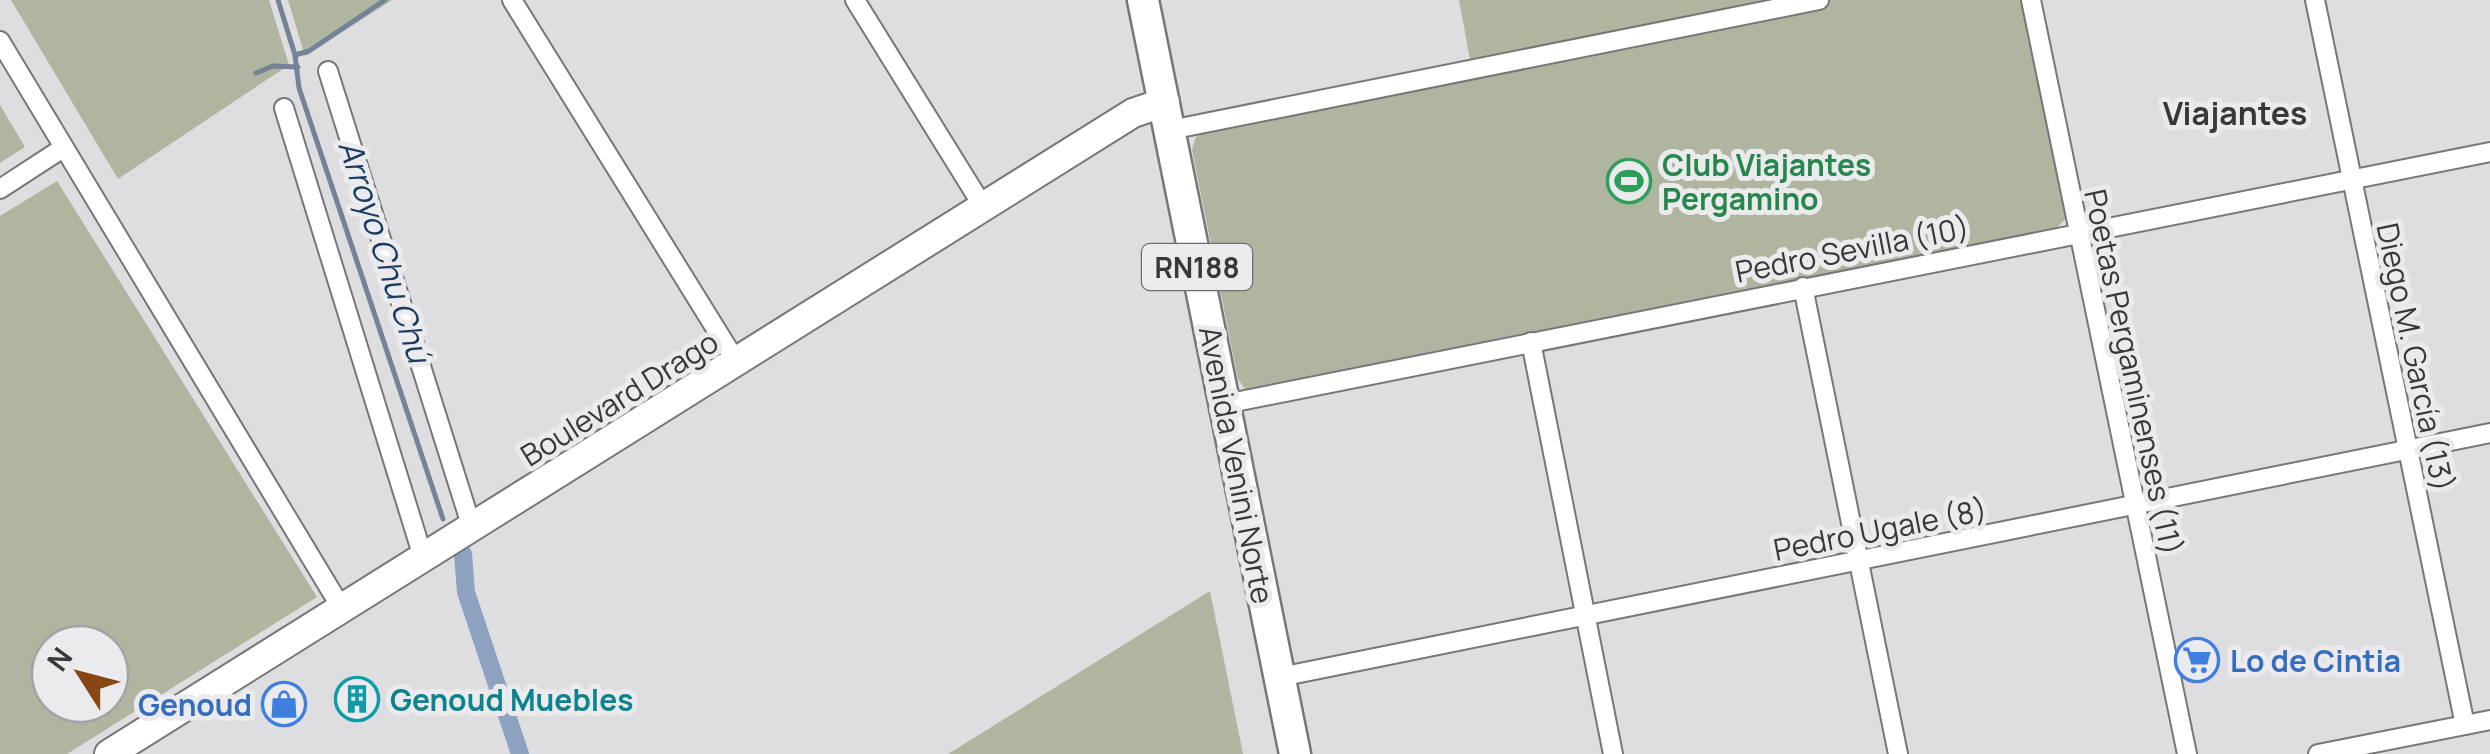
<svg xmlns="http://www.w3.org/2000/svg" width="2490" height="754" viewBox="0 0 2490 754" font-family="Manrope,sans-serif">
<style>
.green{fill:#b0b5a0;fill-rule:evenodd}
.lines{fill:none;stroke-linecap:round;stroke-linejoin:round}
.stream{stroke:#748398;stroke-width:5}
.canal{stroke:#8da3c0;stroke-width:18}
.minor-casing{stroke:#77777a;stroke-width:22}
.secondary-casing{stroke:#77777a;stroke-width:32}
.trunk-casing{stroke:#77777a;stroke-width:35}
.minor{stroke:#fff;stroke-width:18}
.secondary{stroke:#fff;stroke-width:28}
.trunk{stroke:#fff;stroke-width:30}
.labels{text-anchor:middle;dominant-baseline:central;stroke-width:10;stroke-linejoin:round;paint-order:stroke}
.shield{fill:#ebebee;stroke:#6e6e6f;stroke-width:2.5}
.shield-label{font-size:28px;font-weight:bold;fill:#383839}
.leisure-label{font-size:30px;font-weight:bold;fill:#27864d;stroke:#ebebee;text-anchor:start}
.street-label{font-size:30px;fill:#383839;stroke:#ebebee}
.shop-label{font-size:30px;font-weight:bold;fill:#366cbe;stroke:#ebebee;text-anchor:start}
.culture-label{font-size:30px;font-weight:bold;fill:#0d838f;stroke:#ebebee;text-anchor:start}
.neighbourhood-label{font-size:32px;font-weight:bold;fill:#383839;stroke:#ebebee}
.water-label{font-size:32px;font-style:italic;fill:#1a3a62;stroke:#ebebee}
</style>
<rect width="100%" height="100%" fill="#dedee1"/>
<g class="green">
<polygon points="11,0 269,0 289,65 118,179"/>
<polygon points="288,0 392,0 305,56"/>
<polygon points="1459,0 2023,0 2066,218 2055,230 1256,390 1245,389 1238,379 1192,150 1196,137 1207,131 1473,76"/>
<polygon points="0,105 25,147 0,163"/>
<path d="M 57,181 L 317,597 L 67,754 L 0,754 L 0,216 ZM 50,644 L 110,644 L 110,704 L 50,704 Z"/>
<polygon points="1210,591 1243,754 948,754"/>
</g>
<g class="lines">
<g class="stream">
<polyline points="278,0 295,55 299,88 443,519"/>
<polyline points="295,55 309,51 385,0"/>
<polyline points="256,73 273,66 298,67"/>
</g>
<polyline class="canal" points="463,554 466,592 520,754"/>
<defs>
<g id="minor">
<polyline points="512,0 737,363"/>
<polyline points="855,0 984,208"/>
<polyline points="2031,0 2187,754"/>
<polyline points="2315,0 2465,725"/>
<polyline points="0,41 342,609"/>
<polyline points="328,71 472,528"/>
<polyline points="284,108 423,557"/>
<polyline points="1170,130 1819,0"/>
<polyline points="0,189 63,148"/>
<polyline points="1803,287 1898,754"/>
<polyline points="1531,342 1613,754"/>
<polyline points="1225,404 2490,152"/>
<polyline points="1280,677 2490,433"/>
<polyline points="2318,754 2490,720"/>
</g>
<polyline id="secondary" points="109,754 1133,113 1165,102"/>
<polyline id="trunk" points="1143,0 1295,754"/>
</defs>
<use href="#minor" class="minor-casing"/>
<use href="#secondary" class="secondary-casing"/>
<use href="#trunk" class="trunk-casing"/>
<use href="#minor" class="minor"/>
<use href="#secondary" class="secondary"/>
<use href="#trunk" class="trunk"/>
</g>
<defs>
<symbol id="stadium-ring" viewBox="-11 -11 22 22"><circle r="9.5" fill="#ebebee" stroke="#2e9e5b" stroke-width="1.5"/><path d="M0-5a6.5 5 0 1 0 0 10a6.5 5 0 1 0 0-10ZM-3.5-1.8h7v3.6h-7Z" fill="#2e9e5b"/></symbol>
<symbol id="supermarket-ring" viewBox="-11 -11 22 22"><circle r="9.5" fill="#ebebee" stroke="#3f7fe0" stroke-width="1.5"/><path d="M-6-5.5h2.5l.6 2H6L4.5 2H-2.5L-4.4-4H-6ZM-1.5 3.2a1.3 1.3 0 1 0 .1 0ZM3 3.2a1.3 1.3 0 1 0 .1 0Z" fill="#3f7fe0"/></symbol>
<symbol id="building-ring" viewBox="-11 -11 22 22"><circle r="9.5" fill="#ebebee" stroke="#0f9aa8" stroke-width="1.5"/><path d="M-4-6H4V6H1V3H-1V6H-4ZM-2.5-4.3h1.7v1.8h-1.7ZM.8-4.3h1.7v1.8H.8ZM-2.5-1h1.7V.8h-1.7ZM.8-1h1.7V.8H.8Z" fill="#0f9aa8"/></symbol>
<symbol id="shop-ring" viewBox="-11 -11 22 22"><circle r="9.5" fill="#ebebee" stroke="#3f7fe0" stroke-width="1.5"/><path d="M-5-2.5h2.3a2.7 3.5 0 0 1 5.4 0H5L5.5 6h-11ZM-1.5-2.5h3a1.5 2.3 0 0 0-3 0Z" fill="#3f7fe0"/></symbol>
</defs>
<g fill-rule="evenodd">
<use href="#stadium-ring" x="1604" y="156" width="50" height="50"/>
<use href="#supermarket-ring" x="2172" y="635" width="50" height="50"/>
<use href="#building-ring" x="332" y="674" width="50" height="50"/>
<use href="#shop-ring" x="259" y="679" width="50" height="50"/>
</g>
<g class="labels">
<rect class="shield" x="1142" y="244" width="110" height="46" rx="8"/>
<g class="shield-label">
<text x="1197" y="267">RN188</text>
</g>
<g class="leisure-label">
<text x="1662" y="164">Club Viajantes<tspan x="1662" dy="34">Pergamino</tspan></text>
</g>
<g class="street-label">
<text transform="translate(1852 249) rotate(-11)">Pedro Sevilla (10)</text>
<text transform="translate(2416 357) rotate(78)">Diego M. García (13)</text>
<text transform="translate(2134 372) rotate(78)">Poetas Pergaminenses (11)</text>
<text transform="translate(619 398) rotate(-32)">Boulevard Drago</text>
<text transform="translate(1237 465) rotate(79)">Avenida Venini Norte</text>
<text transform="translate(1880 529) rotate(-11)">Pedro Ugale (8)</text>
</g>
<g class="shop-label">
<text x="2230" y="660">Lo de Cintia</text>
<text x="252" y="704" text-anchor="end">Genoud</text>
</g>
<g class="culture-label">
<text x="390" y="699">Genoud Muebles</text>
</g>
<g class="neighbourhood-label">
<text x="2235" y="113">Viajantes</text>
</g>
<g class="water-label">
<text transform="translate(385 251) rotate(72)">Arroyo Chu Chú</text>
</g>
</g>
<g transform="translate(80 674) rotate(306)"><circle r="48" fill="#ebebee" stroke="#a3a3a6" stroke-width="2.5"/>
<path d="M0-8L18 38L0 25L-18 38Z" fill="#884612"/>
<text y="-15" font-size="28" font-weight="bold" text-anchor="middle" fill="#383839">N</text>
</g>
</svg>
